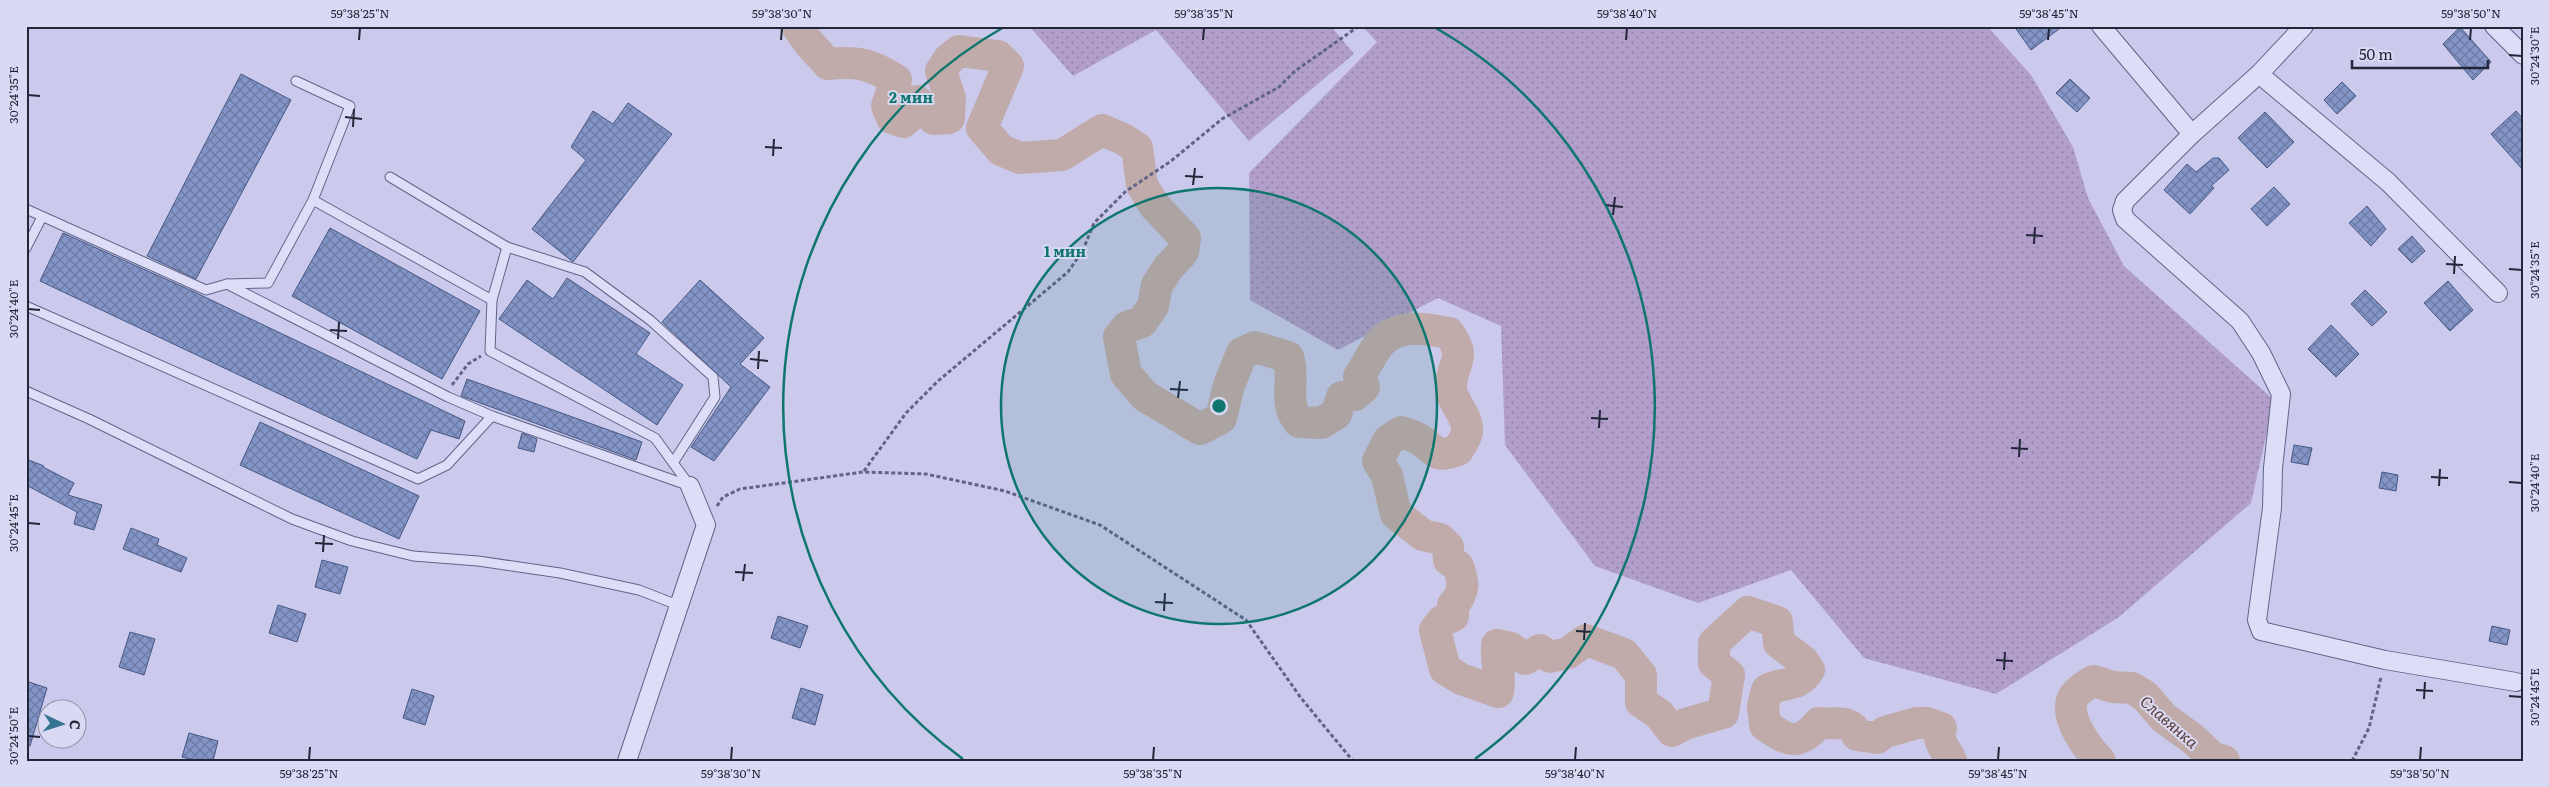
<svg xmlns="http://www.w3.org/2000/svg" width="2549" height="787" viewBox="0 0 2549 787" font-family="Literata,serif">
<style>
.grass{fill:url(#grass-dots)}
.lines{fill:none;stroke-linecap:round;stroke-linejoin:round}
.river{stroke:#c1abaa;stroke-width:32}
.building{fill:url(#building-cross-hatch);stroke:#475885}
.service-casing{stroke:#606588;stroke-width:11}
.minor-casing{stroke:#606588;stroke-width:20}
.path{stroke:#606588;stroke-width:3;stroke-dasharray:4 2.5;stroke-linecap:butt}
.service{stroke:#deddf7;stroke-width:9}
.minor{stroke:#deddf7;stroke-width:18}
.ticks{fill:none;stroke:#222639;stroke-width:2}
.ring{fill:none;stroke:#0f766e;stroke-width:2.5}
.labels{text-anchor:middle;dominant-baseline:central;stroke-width:4;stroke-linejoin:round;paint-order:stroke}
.water-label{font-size:16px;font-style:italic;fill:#583c32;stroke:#dad9f4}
.centre{fill:#0f766e;stroke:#dad9f4;stroke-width:2.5}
.ring-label{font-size:15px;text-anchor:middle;font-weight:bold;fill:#0f766e;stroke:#dad9f4;stroke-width:4;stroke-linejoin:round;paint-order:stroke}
.neatline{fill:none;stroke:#222639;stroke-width:2}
.ticks-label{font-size:12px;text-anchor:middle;fill:#222639}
</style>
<defs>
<pattern id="grass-dots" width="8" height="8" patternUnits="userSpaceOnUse" patternTransform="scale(1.25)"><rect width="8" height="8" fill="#b29eca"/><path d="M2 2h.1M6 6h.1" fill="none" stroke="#9081a5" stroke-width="1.8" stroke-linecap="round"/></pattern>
<pattern id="building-cross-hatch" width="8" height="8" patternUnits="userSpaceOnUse" patternTransform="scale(1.25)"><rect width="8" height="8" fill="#8395c7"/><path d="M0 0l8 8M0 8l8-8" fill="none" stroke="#6b79a3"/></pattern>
</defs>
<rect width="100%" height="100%" fill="#cbcaec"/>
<g class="grass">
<polygon points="1029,26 1331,26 1354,54 1249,141 1156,30 1073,76"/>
<polygon points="1362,26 1987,26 2031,75 2073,147 2088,198 2124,266 2274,400 2251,503 2119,617 1996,694 1864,658 1791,570 1698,603 1595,566 1505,445 1501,326 1438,298 1338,350 1250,300 1249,173 1377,42"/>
</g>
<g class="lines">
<g class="river">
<path d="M 797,26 L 808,42 L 828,64 C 857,61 871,64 896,80 L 887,106 L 892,118 L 903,122 L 912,114 L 917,101 L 934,119 L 949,118 L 950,98 L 941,71 L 949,59 L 959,51 L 998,56 L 1008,66 L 982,128 L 1001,150 L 1020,158 L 1062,155 L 1102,130 L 1123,139 L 1137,148 L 1142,185 L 1154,205 L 1185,238 L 1183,252 L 1168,268 L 1157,285 L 1153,306 L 1142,322 L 1127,327 L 1119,337 L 1126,374 L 1145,396 L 1200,429 L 1221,418 L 1229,385 L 1242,353 L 1255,347 L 1288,357 C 1296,382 1282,400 1299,422 L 1321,423 L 1336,414 L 1342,397 L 1355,395 L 1364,387 L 1359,377 C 1365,368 1369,359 1375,350 C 1392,322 1423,328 1449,333 C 1467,359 1453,360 1451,385 C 1450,402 1469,415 1467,432 C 1466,438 1461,445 1458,450 C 1432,460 1436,448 1417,438 C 1412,435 1406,434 1401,432 L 1388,441 L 1378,461 L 1387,476 L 1396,514 L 1423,535 L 1440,539 L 1448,547 L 1449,560 L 1458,566 C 1464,583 1465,592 1453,605 L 1453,616 L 1442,621 L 1435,630 L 1445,669 L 1461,679 L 1498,692 C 1501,675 1496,662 1497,645 L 1511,648 L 1525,659 L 1540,650 L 1550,657 L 1568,653 L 1586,640 L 1624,654 L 1641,675 L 1641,702 L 1659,714 L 1672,731 L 1685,724 L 1723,713 L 1729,675 L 1714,663 L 1714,643 L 1748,612 L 1777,622 L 1779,643 L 1803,661 L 1809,670 C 1798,688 1782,682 1767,690 L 1763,706 L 1765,725 C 1788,741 1798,747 1819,723 C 1834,725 1851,718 1857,735 L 1877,738 L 1885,732 L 1917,723 L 1927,723 L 1941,728 C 1936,743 1947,749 1951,761"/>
<path d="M 2100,761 C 2087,748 2064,717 2073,698 C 2077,690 2086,685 2094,681 L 2113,687 L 2132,688 L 2145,696 L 2164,718 L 2193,739 L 2213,758 L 2224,761"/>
</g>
</g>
<g class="building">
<polygon points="2014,26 2063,26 2031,50"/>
<polygon points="2460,27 2491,62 2473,80 2443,44"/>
<polygon points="241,74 291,100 196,279 147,256"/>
<polygon points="2070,79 2090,98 2077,112 2056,93"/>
<polygon points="2342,82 2356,96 2337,114 2324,100"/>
<polygon points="628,103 672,134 573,262 532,229 586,160 571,147 593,111 613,124"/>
<polygon points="2516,111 2523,119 2523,170 2491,134"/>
<polygon points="2265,112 2294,142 2267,168 2238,138"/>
<polygon points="2213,158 2219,158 2229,170 2211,186 2214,188 2190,214 2164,190 2187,164 2196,172"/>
<polygon points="2274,187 2290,204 2267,226 2251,209"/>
<polygon points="2367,206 2386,229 2371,246 2349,223"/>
<polygon points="330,228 480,311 442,379 292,296"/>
<polygon points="63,233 190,290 465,421 459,439 431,430 417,459 40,281"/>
<polygon points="2412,236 2425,251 2412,263 2398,249"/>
<polygon points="567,278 650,333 636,354 683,385 657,425 499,319 527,280 553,299"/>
<polygon points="700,280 764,338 740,364 770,387 714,461 691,447 731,387 662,322"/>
<polygon points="2448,281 2473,310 2450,331 2424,303"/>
<polygon points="2365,290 2387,312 2372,326 2351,304"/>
<polygon points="2331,325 2359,354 2336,377 2308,349"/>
<polygon points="467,379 642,442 636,460 461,396"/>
<polygon points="260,422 419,496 399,539 240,465"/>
<polygon points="522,433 537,439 534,452 518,448"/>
<polygon points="2294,445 2312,448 2308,465 2291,462"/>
<polygon points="26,459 44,466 43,467 74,483 68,495 102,505 94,530 74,524 77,512 26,485"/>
<polygon points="2382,472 2398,475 2396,491 2379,488"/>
<polygon points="131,528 159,539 157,545 187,558 181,572 123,549"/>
<polygon points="322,560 348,567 340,594 315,587"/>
<polygon points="278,605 306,614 297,642 269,633"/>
<polygon points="778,616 808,626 800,648 771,638"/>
<polygon points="2492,626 2510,630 2507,645 2489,641"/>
<polygon points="130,632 155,639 144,675 119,667"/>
<polygon points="26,681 47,688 30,746 26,746"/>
<polygon points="801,688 823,695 815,725 792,718"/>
<polygon points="412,689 434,696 425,725 403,718"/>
<polygon points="189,733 218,741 213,761 197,761 182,757"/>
</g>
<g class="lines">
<defs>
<g id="service">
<polyline points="296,81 350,106 313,200"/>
<polyline points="390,177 507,247 492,300"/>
<polyline points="26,209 206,290 227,284 268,283 313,200 492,300 490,351 655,438 690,486"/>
<polyline points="507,247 585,272 650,320 713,377 715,397 673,463"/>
<polyline points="26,248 42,217"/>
<polyline points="227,284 448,397 492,416"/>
<polyline points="26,306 418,479 447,465 492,416 690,486"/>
<polyline points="26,391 89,419 292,519 352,541 413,556 478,561 560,573 639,590 680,606"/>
</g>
<g id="minor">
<polyline points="2101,26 2192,134"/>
<polyline points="2304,26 2259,74 2192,134 2125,201 2122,210 2125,219 2240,321 2261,353 2281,394 2273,468 2272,508 2257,620 2261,631 2385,660 2516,682"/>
<polyline points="2494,26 2523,55"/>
<polyline points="2259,74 2388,182 2498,293"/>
<polyline points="627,761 706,525 690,486"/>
</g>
</defs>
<use href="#service" class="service-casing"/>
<use href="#minor" class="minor-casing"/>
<g class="path">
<polyline points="452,385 468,364 481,356"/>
<polyline points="864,471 906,413 938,381 1068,272 1083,250 1094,223 1125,192 1171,161 1222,119 1279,87 1295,71 1359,26"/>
<polyline points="717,506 723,497 740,489 863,472 926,474 1005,491 1100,525 1246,620 1301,698 1353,761"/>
<polyline points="2352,761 2369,728 2381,677"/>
</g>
<use href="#service" class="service"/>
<use href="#minor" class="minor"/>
</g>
<path class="ticks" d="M 359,40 L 360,28M 781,40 L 782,28M 1203,40 L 1204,28M 1626,40 L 1627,28M 2048,40 L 2049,28M 2470,40 L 2471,28M 2509,55 L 2522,56M 28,95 L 40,96M 345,117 L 362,119M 353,127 L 354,109M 765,147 L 782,148M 773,156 L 774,139M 1185,176 L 1203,177M 1193,185 L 1195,168M 1605,205 L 1623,207M 1613,215 L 1615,197M 2026,235 L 2043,236M 2034,244 L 2035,227M 2446,264 L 2463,265M 2509,269 L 2522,270M 2454,274 L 2455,256M 28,309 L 40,310M 330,330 L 347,331M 338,339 L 339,322M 750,359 L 768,361M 758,369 L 759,351M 1170,389 L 1188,390M 1178,398 L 1180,381M 1591,418 L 1608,419M 1599,428 L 1600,410M 2011,448 L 2028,449M 2019,457 L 2020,439M 2431,477 L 2448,478M 2509,482 L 2522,483M 2439,486 L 2440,469M 28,523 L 40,524M 315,543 L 333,544M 323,552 L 324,535M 735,572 L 753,573M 743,581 L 745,564M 1155,602 L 1173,603M 1164,611 L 1165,593M 1576,631 L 1593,632M 1584,640 L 1585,623M 1996,660 L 2013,661M 2004,670 L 2005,652M 2416,690 L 2433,691M 2509,696 L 2522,697M 2424,699 L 2425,682M 28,736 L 40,737M 309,760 L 310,747M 731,760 L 732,747M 1153,760 L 1154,747M 1575,760 L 1576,747M 1998,760 L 1999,747M 2420,760 L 2421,747"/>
<circle cx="1219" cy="406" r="218" fill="#0f766e" fill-opacity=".12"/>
<g class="ring">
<circle cx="1219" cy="406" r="218"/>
<path d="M963 759A436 436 0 0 1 1004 27M1434 27A436 436 0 0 1 1475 759"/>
</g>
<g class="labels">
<g class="water-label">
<text transform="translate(2170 721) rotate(41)">Славянка</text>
</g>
</g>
<circle cx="1219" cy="406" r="8" class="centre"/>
<g class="ring-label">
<text x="911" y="103">2 мин</text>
<text x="1065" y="257">1 мин</text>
</g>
<rect width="2549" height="787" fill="none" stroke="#dad9f4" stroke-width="55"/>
<g transform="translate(62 724) rotate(94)"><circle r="24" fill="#dad9f4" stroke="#9091a9"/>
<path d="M0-4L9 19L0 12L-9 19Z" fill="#347593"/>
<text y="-8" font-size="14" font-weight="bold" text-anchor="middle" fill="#222639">С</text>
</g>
<path d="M2352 60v8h136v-8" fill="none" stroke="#222639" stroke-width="2.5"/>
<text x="2359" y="60" font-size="15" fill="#222639" stroke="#dad9f4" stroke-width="4" paint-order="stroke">50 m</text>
<rect x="28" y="28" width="2494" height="732" class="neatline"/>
<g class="ticks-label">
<text x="360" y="18">59°38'25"N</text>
<text x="782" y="18">59°38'30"N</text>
<text x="1204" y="18">59°38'35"N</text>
<text x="1627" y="18">59°38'40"N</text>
<text x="2049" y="18">59°38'45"N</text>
<text x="2471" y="18">59°38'50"N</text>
<text transform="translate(2535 56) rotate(-90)" y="4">30°24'30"E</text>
<text transform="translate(14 95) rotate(-90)" y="4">30°24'35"E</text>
<text transform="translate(2535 270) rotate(-90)" y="4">30°24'35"E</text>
<text transform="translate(14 309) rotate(-90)" y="4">30°24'40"E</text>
<text transform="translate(2535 483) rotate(-90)" y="4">30°24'40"E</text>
<text transform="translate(14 523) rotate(-90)" y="4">30°24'45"E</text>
<text transform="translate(2535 697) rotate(-90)" y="4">30°24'45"E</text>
<text transform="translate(14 736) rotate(-90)" y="4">30°24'50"E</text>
<text x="309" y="778">59°38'25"N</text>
<text x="731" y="778">59°38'30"N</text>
<text x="1153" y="778">59°38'35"N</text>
<text x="1575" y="778">59°38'40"N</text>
<text x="1998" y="778">59°38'45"N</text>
<text x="2420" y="778">59°38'50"N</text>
</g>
</svg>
